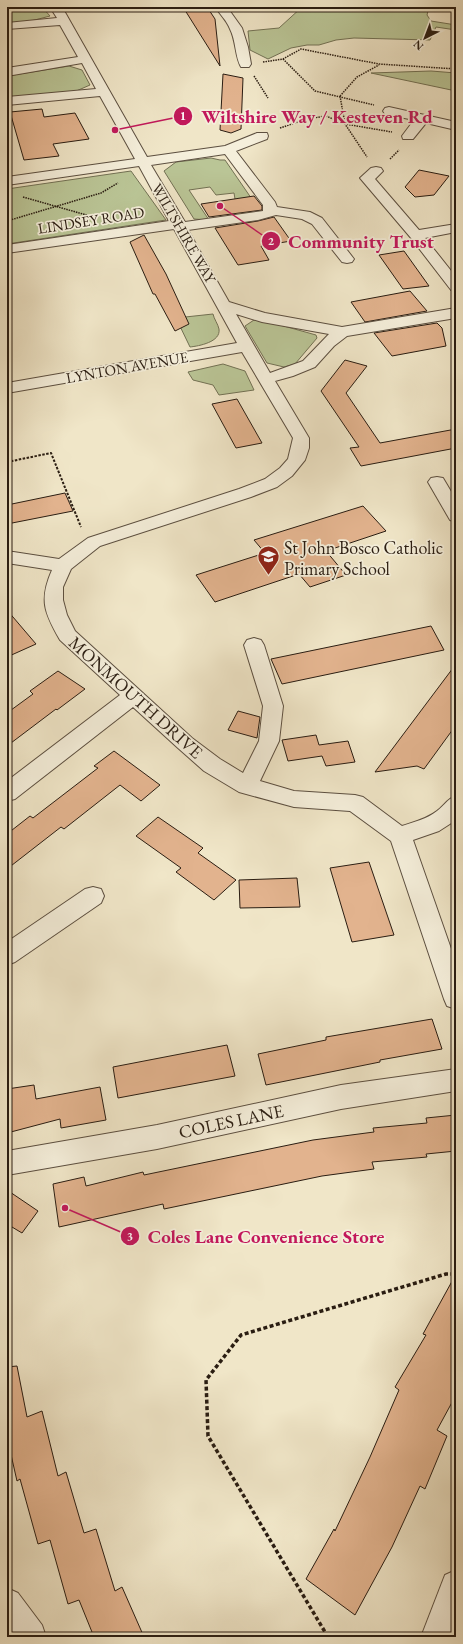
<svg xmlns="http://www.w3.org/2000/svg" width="463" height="1644" viewBox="0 0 463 1644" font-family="'EB Garamond',serif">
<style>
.green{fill:#bac596;stroke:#727154}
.building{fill:#e2b38e;stroke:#2a1d12}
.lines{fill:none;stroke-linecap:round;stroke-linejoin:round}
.minor-casing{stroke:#5c4f40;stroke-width:2}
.path-far2{stroke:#2a1d12;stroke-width:1.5;stroke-dasharray:1.5 1;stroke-linecap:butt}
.path-far1{stroke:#2a1d12;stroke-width:2;stroke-dasharray:2.5 1.5;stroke-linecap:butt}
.path{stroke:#2a1d12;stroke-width:3.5;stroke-dasharray:4 2.5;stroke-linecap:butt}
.minor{fill:#f5efdb;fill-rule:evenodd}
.labels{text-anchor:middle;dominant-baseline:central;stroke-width:3.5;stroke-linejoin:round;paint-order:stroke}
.far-street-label{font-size:15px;fill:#2a1d12;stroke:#f5efdb}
.poi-label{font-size:18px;fill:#2a1d12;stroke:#f5efdb;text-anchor:start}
.street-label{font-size:18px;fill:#2a1d12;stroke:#f5efdb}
.leader{fill:none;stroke:#c2185b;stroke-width:1.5}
.callout-dot{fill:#c2185b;stroke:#f5efdb;stroke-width:1.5}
.mark-label{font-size:12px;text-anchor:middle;font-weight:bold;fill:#fff}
.callout-label{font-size:19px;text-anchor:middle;font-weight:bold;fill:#c2185b;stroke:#f5efdb;stroke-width:3.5;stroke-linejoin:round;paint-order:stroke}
</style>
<rect width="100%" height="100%" fill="#f0e6c8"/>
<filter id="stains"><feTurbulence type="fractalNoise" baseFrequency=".005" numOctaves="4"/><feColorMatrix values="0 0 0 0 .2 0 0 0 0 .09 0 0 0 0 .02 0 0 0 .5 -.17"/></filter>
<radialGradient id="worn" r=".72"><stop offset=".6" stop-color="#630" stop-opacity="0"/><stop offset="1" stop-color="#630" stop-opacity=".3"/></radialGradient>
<g class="green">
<polygon points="7,7 42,7 50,16 31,21 7,23"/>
<polygon points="302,7 429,7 427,15 431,21 456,25 456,30 436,27 430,40 354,38 336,40 319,45 307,45 291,48 268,59 250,50 248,31 279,28"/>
<polygon points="69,66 82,70 90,85 74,92 7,98 7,76"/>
<polygon points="431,71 456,73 456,91 371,73"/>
<polygon points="211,158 220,160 225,160 258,208 246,214 235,199 234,193 216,195 210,187 189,190 209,220 194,219 164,171 176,162"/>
<polygon points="131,171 166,220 7,244 7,189"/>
<path d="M 213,314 C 214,319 218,324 219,329 C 221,342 199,346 190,347 L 176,318 Z"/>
<polygon points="254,320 273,323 316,335 317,338 295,364 284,367 267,363 245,326"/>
<polygon points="223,364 245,371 254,390 219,395 213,385 193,380 188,372"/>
</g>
<g class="building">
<polygon points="183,7 207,7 215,19 220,66"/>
<polygon points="223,74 243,78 241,129 231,133 220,130"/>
<polygon points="42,109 44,117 75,113 89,139 53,144 59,156 24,160 10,112"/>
<polygon points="419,170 449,176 434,195 415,197 405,187"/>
<polygon points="254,196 262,206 262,210 209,217 201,204"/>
<polygon points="274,217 291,241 261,246 269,260 238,265 215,228 258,221"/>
<polygon points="144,235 166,274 189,324 175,331 155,294 153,294 130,242"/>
<polygon points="404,251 429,286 403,289 379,255"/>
<polygon points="410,291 427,311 365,322 351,302"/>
<polygon points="437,323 442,328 446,346 392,356 374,333"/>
<polygon points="345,360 367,366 346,393 380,443 456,429 456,448 361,466 350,448 359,447 321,391"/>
<polygon points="237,399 262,443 236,448 212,404"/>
<polygon points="65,493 73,511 7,524 7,505"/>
<polygon points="363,506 386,531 326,551 346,575 310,587 299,574 215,602 196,575 265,553 254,540"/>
<polygon points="7,610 36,644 7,657"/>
<polygon points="431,626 444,650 282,684 271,659"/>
<polygon points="456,664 456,725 424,769 417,766 375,772"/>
<polygon points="58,671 85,689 57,710 56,709 7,746 7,713 33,694 30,691"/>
<polygon points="238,711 260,717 257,738 228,730"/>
<polygon points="316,735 319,745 348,741 355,762 326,766 322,756 288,761 282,740"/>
<polygon points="114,751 160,785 141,801 120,785 64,829 61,827 7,869 7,834 30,816 33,818 98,768 94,766"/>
<polygon points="158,817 203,848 198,853 236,880 214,900 176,872 181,868 136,836"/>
<polygon points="369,862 394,935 352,942 330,868"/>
<polygon points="297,878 300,907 240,908 239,880"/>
<polygon points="432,1019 442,1049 380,1060 380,1062 266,1085 258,1054 326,1040 326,1037"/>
<polygon points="227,1045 235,1076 118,1098 113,1067"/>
<polygon points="34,1085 36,1099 100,1087 106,1120 61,1128 60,1119 7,1133 7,1089"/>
<polygon points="456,1115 456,1151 426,1154 427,1157 372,1162 374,1169 322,1176 164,1209 163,1204 59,1227 53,1184 84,1177 86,1186 143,1172 144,1175 313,1140 374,1132 373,1128 427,1123 426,1118"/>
<polygon points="7,1190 38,1211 22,1233 7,1224"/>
<polygon points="456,1274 456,1395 437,1430 447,1436 425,1489 420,1486 392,1547 355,1615 306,1579 334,1529 335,1531 370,1457 399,1390 395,1387 426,1335 423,1334"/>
<polygon points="17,1366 27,1417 42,1411 58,1476 66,1472 84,1533 96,1529 115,1591 122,1587 144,1637 94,1637 79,1600 68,1604 50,1540 38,1544 20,1479 17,1481 7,1437 7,1367"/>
</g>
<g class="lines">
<defs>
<g id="minor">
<path d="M 50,7 L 62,7 L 147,157 L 225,146 L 257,133 L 267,133 L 268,136 L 267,139 L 236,151 L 275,202 L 277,207 L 310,212 L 322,218 L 354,259 L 352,262 L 347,263 L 342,262 L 312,224 L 302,219 L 276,215 L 258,220 L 188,230 L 229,302 L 265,313 L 342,327 L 456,308 L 456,318 L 347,336 L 334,346 L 315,367 L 293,376 L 275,381 L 309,438 L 309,448 L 305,460 L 292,476 L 277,487 L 251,497 L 100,546 L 71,569 L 63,587 L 63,600 L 67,615 L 75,631 L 192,738 L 220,759 L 243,773 L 259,741 L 263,706 L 244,645 L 247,640 L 254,638 L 261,640 L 264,645 L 283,706 L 279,741 L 260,781 L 294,791 L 355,795 L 363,797 L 402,826 C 414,822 427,819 437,811 C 445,805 447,799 456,796 L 456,820 L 439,831 L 413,840 L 456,963 L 456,1009 L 447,1006 L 444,999 L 391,841 L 350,811 L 294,807 L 239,792 L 204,771 L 178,748 L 133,707 L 15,799 L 7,801 L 7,781 L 120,695 L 60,640 C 44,612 39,600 52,570 L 7,563 L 7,551 L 59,559 L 88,538 L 239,489 L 265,479 L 280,468 L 288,459 L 293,438 L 242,352 L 7,393 L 7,383 L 237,343 L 174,229 L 7,253 L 7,245 L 169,221 L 139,166 L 7,185 L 7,177 L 135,159 L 100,96 L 7,105 L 7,97 L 96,89 L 82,63 L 7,76 L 7,68 L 78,57 L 60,25 L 7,29 L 7,23 L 57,18 ZM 225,154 L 263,205 L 263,211 L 185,222 L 151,165 ZM 236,314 L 262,322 L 329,334 L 303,361 L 270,373 Z"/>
<path d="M 215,7 L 227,7 L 242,28 L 248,47 L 251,64 L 249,67 L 241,67 C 235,57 236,40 230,29 C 227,21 220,14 215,7 Z"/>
<polygon points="389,107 456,122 456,130 426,123 413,139 403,139 402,136 414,120 385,114 383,111 385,108"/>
<polygon points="376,167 381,168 383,171 375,179 419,230 456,224 456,232 425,238 456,277 456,291 451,290 411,238 360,178 371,168"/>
<polygon points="437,477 443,478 456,500 456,522 450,520 428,482 431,478"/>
<polygon points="93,887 101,889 104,896 101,903 15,962 7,965 7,942 85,889"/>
<polygon points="456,1069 456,1091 341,1109 157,1149 7,1175 7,1151 157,1125 341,1085"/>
<polygon points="456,1570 456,1630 453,1637 421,1637 445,1575"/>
<polygon points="7,1588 18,1593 42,1625 46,1637 10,1637 7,1632"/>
</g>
</defs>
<use href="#minor" class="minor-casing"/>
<g class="path-far2">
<polyline points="283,59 315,91 374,105"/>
<polyline points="263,62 283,59 301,49 379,64 456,69"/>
<polyline points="254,76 268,98"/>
<polyline points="340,96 345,124 367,157"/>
<polyline points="340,96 357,77 379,65"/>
<polyline points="280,128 307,119 326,116 345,124 392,132"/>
<polyline points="390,159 399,150"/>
<polyline points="23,197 97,218"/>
<polyline points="7,221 101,193 118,183"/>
</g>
<polyline class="path-far1" points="7,462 51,453 81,527"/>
<polyline class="path" points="328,1637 208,1436 206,1380 241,1335 446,1274 456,1274"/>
<use href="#minor" class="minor"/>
</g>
<defs>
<symbol id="school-pin" viewBox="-11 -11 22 30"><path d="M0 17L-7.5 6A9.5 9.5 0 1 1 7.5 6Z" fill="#8f2418" stroke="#f5efdb"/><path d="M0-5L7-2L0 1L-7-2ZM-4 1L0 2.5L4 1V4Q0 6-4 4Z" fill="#fff"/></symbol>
</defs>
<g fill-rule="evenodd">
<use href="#school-pin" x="256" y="544" width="25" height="34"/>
</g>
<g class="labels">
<g class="far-street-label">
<text transform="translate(91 220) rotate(-9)">LINDSEY ROAD</text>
<text transform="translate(184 233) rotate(60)">WILTSHIRE WAY</text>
<text transform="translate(127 367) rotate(-10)">LYNTON AVENUE</text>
</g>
<g class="poi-label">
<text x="284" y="547">St John Bosco Catholic<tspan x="284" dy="21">Primary School</tspan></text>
</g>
<g class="street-label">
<text transform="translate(136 697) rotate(42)">MONMOUTH DRIVE</text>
<text transform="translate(231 1121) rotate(-12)">COLES LANE</text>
</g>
</g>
<path class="leader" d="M115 130L183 116M220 206L271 241M65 1208L130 1236"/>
<g class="callout-dot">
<circle cx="115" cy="130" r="4"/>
<circle cx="220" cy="206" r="4"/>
<circle cx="65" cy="1208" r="4"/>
<circle cx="183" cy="116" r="10"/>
<circle cx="271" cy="241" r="10"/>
<circle cx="130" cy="1236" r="10"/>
</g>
<g class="mark-label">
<text x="183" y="120">1</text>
<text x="271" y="245">2</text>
<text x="130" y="1240">3</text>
</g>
<g class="callout-label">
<text x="317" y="123">Wiltshire Way / Kesteven Rd</text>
<text x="361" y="248">Community Trust</text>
<text x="266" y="1243">Coles Lane Convenience Store</text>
</g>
<rect width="463" height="1644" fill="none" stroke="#f0e6c8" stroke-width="24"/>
<rect x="8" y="8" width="447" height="1628" fill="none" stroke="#2a1d12" stroke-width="2"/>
<rect x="12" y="12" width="439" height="1620" fill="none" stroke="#2a1d12"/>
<g transform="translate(425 38) rotate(222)" stroke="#f5efdb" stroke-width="3" paint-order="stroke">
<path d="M0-3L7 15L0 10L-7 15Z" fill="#2a1d12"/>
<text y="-6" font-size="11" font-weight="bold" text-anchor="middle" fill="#2a1d12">N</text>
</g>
<rect width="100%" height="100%" filter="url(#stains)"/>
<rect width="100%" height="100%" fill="url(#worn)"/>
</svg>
